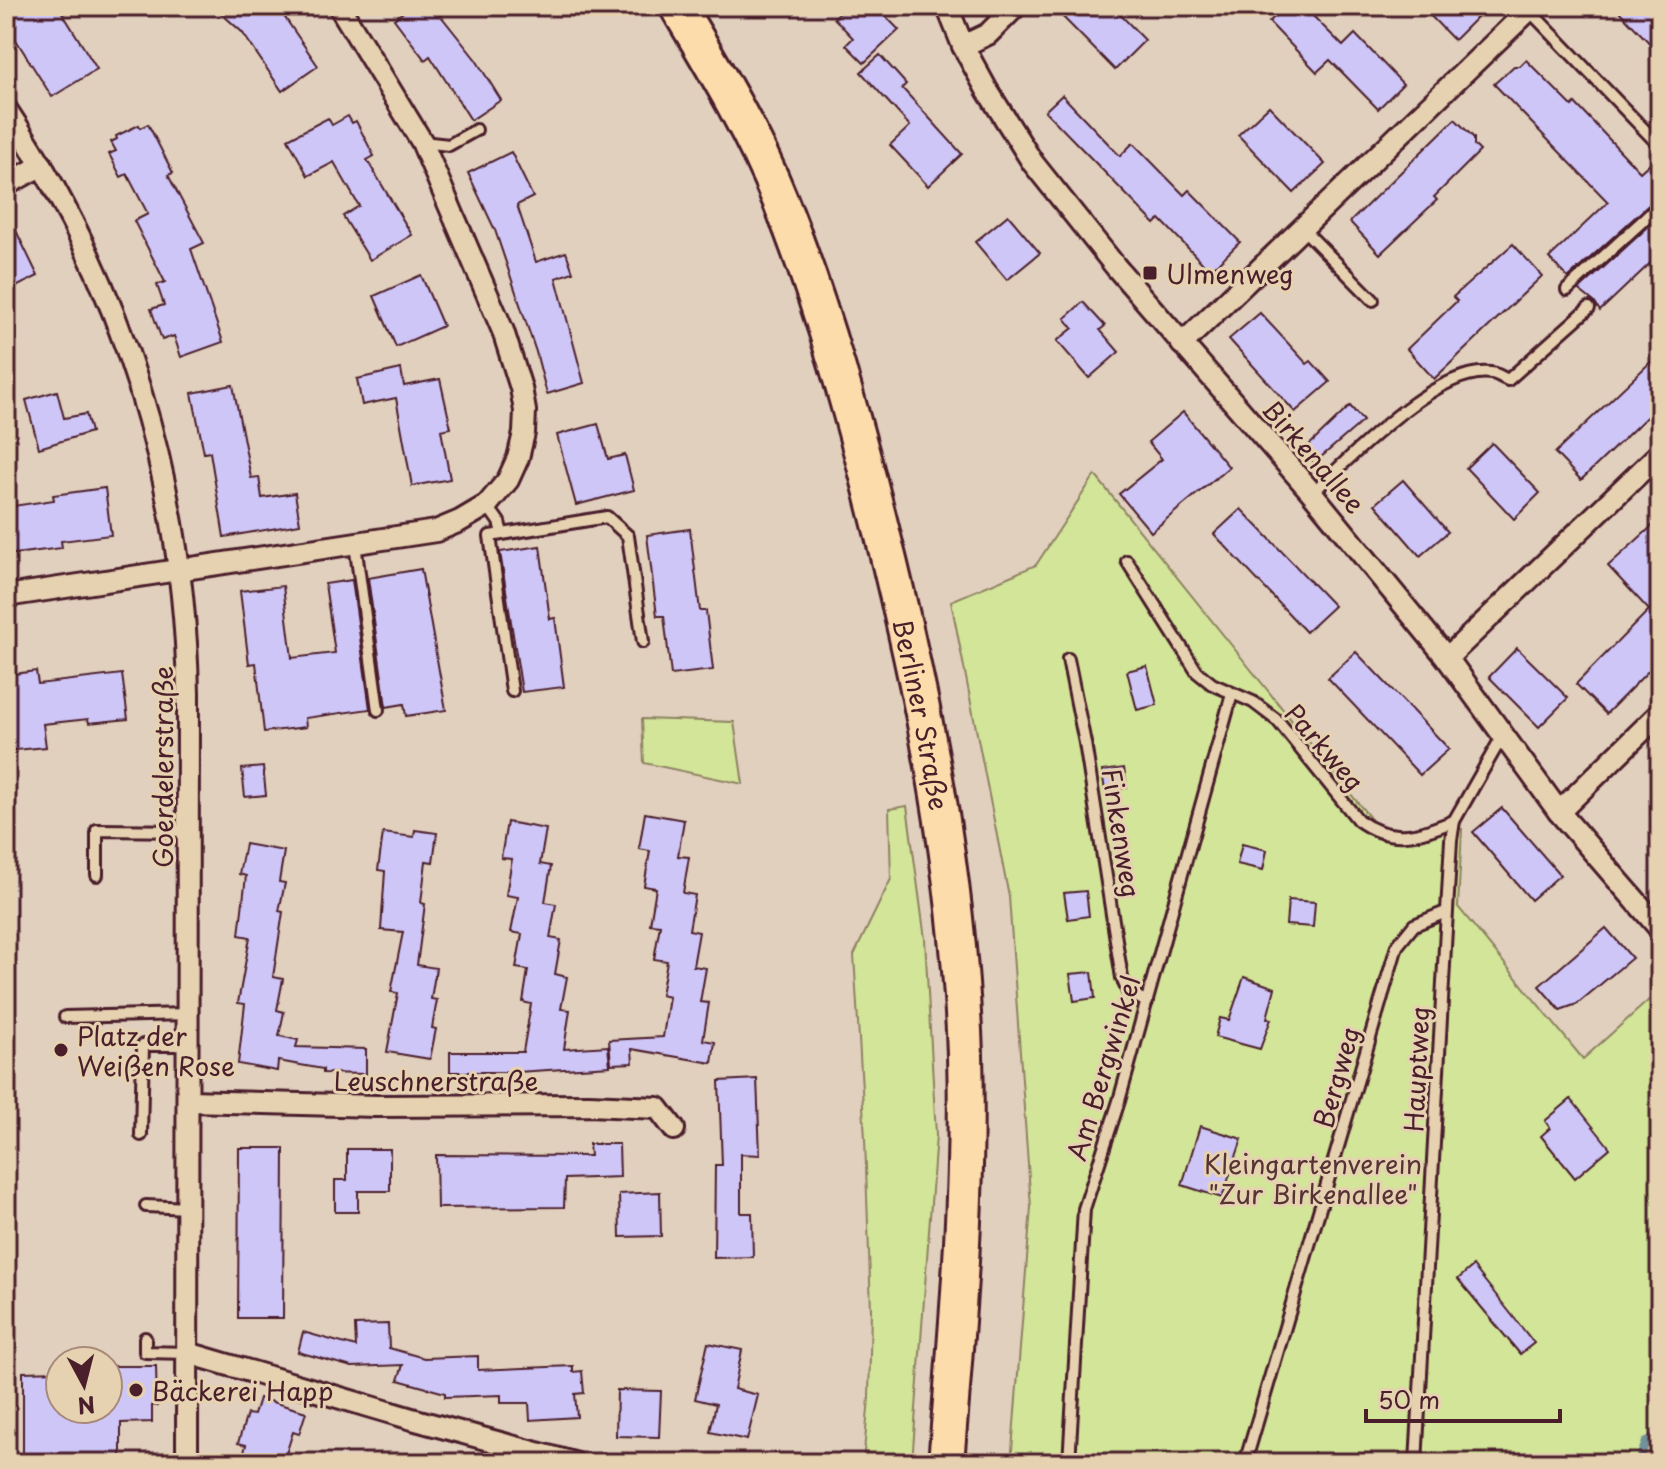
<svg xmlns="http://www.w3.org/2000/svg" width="1666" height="1469" viewBox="0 0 1666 1469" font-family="'Playpen Sans',sans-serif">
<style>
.green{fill:#d2e599;stroke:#8e8262;stroke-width:2}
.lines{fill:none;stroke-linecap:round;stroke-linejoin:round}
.stream{stroke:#72929b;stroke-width:8}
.building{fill:#cfc6f8;stroke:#4a1f2b;stroke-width:2}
.service-casing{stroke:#4a1f2b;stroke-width:16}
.minor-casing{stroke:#4a1f2b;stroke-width:26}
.trunk-casing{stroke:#4a1f2b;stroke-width:40}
.service{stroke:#e6d2b0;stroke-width:10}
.minor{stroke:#e6d2b0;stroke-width:20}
.trunk{stroke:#fddcac;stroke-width:34}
.poi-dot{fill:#4a1f2b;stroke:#e6d2b0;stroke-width:3}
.labels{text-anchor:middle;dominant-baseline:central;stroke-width:6;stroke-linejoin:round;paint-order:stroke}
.poi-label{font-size:26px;fill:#4a1f2b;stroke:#e6d2b0;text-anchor:start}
.street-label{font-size:26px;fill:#4a1f2b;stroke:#e6d2b0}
.park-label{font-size:26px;fill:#583336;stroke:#e6d2b0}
</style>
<rect width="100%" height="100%" fill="#e1d0be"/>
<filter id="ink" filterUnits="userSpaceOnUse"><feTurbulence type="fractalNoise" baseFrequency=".0125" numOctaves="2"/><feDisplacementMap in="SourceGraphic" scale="16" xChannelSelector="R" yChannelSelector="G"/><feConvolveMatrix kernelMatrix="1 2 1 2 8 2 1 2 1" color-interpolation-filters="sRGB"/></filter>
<g filter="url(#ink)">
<g class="green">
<polygon points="1095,475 1378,828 1462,829 1458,907 1583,1059 1660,990 1660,1463 1011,1463 1031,1207 1009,897 951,601 1036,565"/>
<polygon points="642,719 734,722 743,784 644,763"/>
<polygon points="907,806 925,939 936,1135 912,1463 863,1463 869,1398 871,1310 865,1139 854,955 891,879 889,809"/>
</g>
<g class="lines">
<polyline class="stream" points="1638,1463 1646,1442 1660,1433"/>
</g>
<g class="building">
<polygon points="6,6 58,6 97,69 52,97 6,24"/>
<polygon points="213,6 277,6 318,66 282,91 242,32"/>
<polygon points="411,6 433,6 476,60 501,100 471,120 430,56 425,60 394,19"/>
<polygon points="846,6 876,6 899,30 864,63 846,45 853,38 834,18"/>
<polygon points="1052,6 1112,6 1145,40 1115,70"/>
<polygon points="1286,6 1303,6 1343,46 1355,34 1403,84 1378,109 1330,60 1317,72 1269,22"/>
<polygon points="1421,6 1488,6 1454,40"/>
<polygon points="1614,6 1660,6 1660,54"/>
<polygon points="880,55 906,84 902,88 962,154 928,186 890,145 910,126 861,72"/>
<polygon points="1526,60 1572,106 1575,103 1640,172 1660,154 1660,197 1655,199 1568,278 1549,258 1608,202 1494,84 1514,66 1520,66"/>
<polygon points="1062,95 1120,156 1133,143 1184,195 1189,190 1240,242 1210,271 1160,219 1155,224 1045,111"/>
<polygon points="1269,106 1325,164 1294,193 1238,135"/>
<polygon points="348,116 352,123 356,121 374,156 367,160 412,235 370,260 343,216 359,206 334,162 308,176 288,139 328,118 332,125"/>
<polygon points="1455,119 1474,138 1474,145 1480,151 1434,197 1437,200 1380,254 1350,222"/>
<polygon points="148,124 173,173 168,175 204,243 191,249 223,342 181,357 174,336 162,340 151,309 164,305 157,285 165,282 134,221 148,214 127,174 121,177 109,154 116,151 111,142 117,139 116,136 139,125 140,128"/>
<polygon points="511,152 533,197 517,205 536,262 566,252 573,272 556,278 584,383 547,394 536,352 495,230 468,173"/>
<polygon points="6,210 38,276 6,292"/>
<polygon points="1008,215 1040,253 1007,280 975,242"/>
<polygon points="1660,216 1660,254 1600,311 1594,302 1579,290"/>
<polygon points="1513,244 1542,276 1434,379 1407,349 1457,301 1453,297"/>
<polygon points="421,275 443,326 396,347 374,296"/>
<polygon points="1083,302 1105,326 1100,330 1119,352 1089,378 1057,341 1073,328 1065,318"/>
<polygon points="1260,313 1307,364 1311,361 1330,382 1295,412 1229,339"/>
<polygon points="1660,353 1660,404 1581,480 1555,453"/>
<polygon points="401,369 404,386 440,379 451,428 441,430 450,479 412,486 396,398 362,405 357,379"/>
<polygon points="233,385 251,478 259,477 262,498 295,493 300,524 224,537 210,452 204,453 192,393"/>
<polygon points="57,391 64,418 86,414 91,432 39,448 26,400"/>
<polygon points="1350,406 1363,421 1314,463 1303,451"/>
<polygon points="1183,412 1229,467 1151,532 1119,494 1162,459 1148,442"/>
<polygon points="598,424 608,459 625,455 634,490 576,505 557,435"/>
<polygon points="1492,443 1540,493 1514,519 1466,468"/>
<polygon points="1403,480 1448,532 1420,556 1375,504"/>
<polygon points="105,488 111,535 61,541 62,548 6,555 6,507 54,500 53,495"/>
<polygon points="1241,509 1334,606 1306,632 1214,534"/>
<polygon points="1660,519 1660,659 1606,714 1576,684 1649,610 1608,566"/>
<polygon points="690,529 700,611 706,611 713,670 671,675 664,616 657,616 647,535"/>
<polygon points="540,546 550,619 555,618 564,687 522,692 500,552"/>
<polygon points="421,569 446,710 406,716 404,704 386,707 368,578"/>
<polygon points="352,580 370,709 305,718 306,727 264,732 256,663 249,664 240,591 283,586 292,658 335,653 325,584"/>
<polygon points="1517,648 1568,698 1539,727 1489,677"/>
<polygon points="1356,652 1449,749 1420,775 1328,678"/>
<polygon points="1147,666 1157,705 1137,710 1127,671"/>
<polygon points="36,671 38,684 122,674 128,719 89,723 88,719 43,724 46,747 6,751 6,675"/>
<polygon points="263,767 266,795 245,797 242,769"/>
<polygon points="1124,768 1127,788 1105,791 1102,771"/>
<polygon points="1502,808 1560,875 1531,900 1473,832"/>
<polygon points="645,813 684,820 678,856 689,857 683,893 695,895 689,930 699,932 693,966 706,968 700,1002 709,1003 703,1040 715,1042 712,1063 632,1049 633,1063 611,1064 609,1040 663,1037 669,997 661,995 667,961 654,959 660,925 650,924 656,888 644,886 650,851 639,849"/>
<polygon points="507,822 546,829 540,864 551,866 545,902 556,904 550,938 561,940 555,974 567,977 561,1009 570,1010 564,1049 608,1046 610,1066 517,1072 450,1072 450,1052 523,1052 531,1004 523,1002 528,970 516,968 522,934 511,932 518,897 506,895 512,859 501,858"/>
<polygon points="415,830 437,833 433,862 426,861 421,903 425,904 417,965 436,968 431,999 437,1000 432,1028 436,1029 430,1059 387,1052 398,993 391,992 403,932 381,930 385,871 378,870 383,833 414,837"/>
<polygon points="245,844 284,851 279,882 285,883 279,911 283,912 273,977 283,979 277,1010 284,1012 279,1036 298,1040 296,1047 366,1049 366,1074 323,1073 323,1069 278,1061 277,1071 238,1064 245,1004 238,1003 250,937 239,935 246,876 239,874"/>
<polygon points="1242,844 1267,850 1263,870 1237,864"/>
<polygon points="1086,891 1089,916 1068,919 1064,893"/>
<polygon points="1288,900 1315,902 1313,927 1286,925"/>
<polygon points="1606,928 1632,958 1577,1004 1560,1010 1539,986"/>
<polygon points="1092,972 1095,998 1074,1001 1070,974"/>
<polygon points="1244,977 1275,988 1267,1018 1271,1019 1260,1049 1215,1037 1220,1018 1229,1020"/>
<polygon points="757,1079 760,1155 741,1154 741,1213 752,1213 753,1257 714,1258 715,1165 722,1165 719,1081"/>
<polygon points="1571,1099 1610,1148 1575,1178 1541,1136 1550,1128 1545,1121"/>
<polygon points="1200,1126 1242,1139 1222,1198 1182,1185"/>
<polygon points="589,1144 619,1144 620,1177 565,1179 564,1207 437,1208 436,1155 590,1156"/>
<polygon points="239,1148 284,1148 283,1318 238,1318"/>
<polygon points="347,1149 390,1149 390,1191 358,1191 358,1212 335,1212 335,1180 347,1180"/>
<polygon points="660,1192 661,1236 620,1237 619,1194"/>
<polygon points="1473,1266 1534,1343 1520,1354 1458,1279"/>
<polygon points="388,1324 389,1348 424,1358 478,1356 478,1370 573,1366 573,1372 582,1371 584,1393 575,1394 577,1417 530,1420 529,1403 501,1403 501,1395 445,1397 445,1393 398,1380 403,1365 352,1367 298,1352 303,1332 356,1347 355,1325"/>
<polygon points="708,1343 742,1350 734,1389 758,1395 747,1440 710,1432 716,1404 695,1399"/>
<polygon points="108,1366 156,1366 157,1406 152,1405 152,1422 121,1423 121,1463 23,1463 23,1372 60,1371 60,1409 108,1409"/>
<polygon points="617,1390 661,1391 659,1437 616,1436"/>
<polygon points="259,1398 306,1412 299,1434 293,1432 283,1463 241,1463 246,1445 238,1443 247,1414 254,1415"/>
</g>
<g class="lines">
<defs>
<g id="service">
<polyline points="1529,10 1660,146"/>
<polyline points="422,142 449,145 476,130"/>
<polyline points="1302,228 1373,300"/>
<polyline points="1567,290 1660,205"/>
<path d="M 1312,493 C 1351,458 1436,366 1491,373 C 1496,373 1503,378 1508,380 L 1589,308"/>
<polyline points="487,505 499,522 502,533"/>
<polyline points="355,544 378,710"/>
<path d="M 1127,561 L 1197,672 L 1212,684 L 1253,702 L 1278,721 L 1358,820 C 1392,845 1418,835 1454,821"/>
<polyline points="1068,659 1085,743 1122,978 1128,992 1147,1002"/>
<polyline points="512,691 490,536 607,517 628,536 643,642"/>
<polyline points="97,875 97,830 188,831"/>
<polyline points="65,1017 188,1014"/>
<polyline points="141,1135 143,1045 188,1045"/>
<polyline points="146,1206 188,1208"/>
<polyline points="145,1338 145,1352 188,1353"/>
<polyline points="1069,1463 1084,1209 1119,1101 1232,694"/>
<polyline points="1245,1463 1397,946 1414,925 1446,912"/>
<polyline points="1416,1463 1451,840 1454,821 1503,735"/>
</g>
<g id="minor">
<polyline points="947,6 963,46 987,90 1033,163 1116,267 1312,493 1447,658 1559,812 1660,929"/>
<polyline points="963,46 988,34 1016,6"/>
<path d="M 6,109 C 123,283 184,483 188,693 L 187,1463"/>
<polyline points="6,185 42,165"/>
<polyline points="1182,344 1533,6"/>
<polyline points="6,596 436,531 460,521 487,505 508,480 518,458 524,433 525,411 521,388 503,331 422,142 339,6"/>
<polyline points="1447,658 1660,453"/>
<polyline points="1559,812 1660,713"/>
<polyline points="188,1101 376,1106 589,1105 658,1108 674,1129"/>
<polyline points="188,1353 412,1419 574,1463"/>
</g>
<g id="trunk">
<path id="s1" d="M 677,6 C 714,68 753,132 780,200 C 823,307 854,420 882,532 C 925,704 959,878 965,1055 C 969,1191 957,1327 946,1463"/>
</g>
</defs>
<use href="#service" class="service-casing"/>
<use href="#minor" class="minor-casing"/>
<use href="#trunk" class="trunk-casing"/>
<use href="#service" class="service"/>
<use href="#minor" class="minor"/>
<use href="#trunk" class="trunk"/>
</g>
</g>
<g class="poi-dot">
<rect x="1142" y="265" width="16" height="16" rx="4"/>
<circle cx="61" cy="1050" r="8"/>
<circle cx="136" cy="1390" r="8"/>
</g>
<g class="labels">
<g class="poi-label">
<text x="1166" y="273">Ulmenweg</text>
<text x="77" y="1035">Platz der<tspan x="77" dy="30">Weißen Rose</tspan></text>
<text x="152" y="1390">Bäckerei Happ</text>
</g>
<g class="street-label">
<text transform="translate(1314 456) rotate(49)">Birkenallee</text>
<text stroke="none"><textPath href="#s1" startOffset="754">Berliner Straße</textPath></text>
<text transform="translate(1325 747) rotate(49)">Parkweg</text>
<text transform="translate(162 767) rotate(-90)">Goerdelerstraße</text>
<text transform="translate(1122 833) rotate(81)">Finkenweg</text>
<text transform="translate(1103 1068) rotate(-73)">Am Bergwinkel</text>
<text transform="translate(1416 1069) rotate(-87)">Hauptweg</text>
<text transform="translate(1336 1077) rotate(-74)">Bergweg</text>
<text x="436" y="1080">Leuschnerstraße</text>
</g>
<g class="park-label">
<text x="1313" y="1163">Kleingartenverein<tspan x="1313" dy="30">"Zur Birkenallee"</tspan></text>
</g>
</g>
<rect width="1666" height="1469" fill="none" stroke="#e6d2b0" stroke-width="32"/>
<rect x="16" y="16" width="1634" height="1437" fill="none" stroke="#4a1f2b" stroke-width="3" filter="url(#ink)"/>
<g transform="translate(84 1385) rotate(173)"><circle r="38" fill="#e6d2b0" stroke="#a88a7b" stroke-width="2"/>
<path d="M0-6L14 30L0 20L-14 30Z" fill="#4a1f2b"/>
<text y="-12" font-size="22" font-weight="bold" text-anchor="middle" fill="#4a1f2b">N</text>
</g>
<path d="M1366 1409v12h194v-12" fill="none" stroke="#4a1f2b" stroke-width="4"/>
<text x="1378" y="1409" font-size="24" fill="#4a1f2b" stroke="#e6d2b0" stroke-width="6" paint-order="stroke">50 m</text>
</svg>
